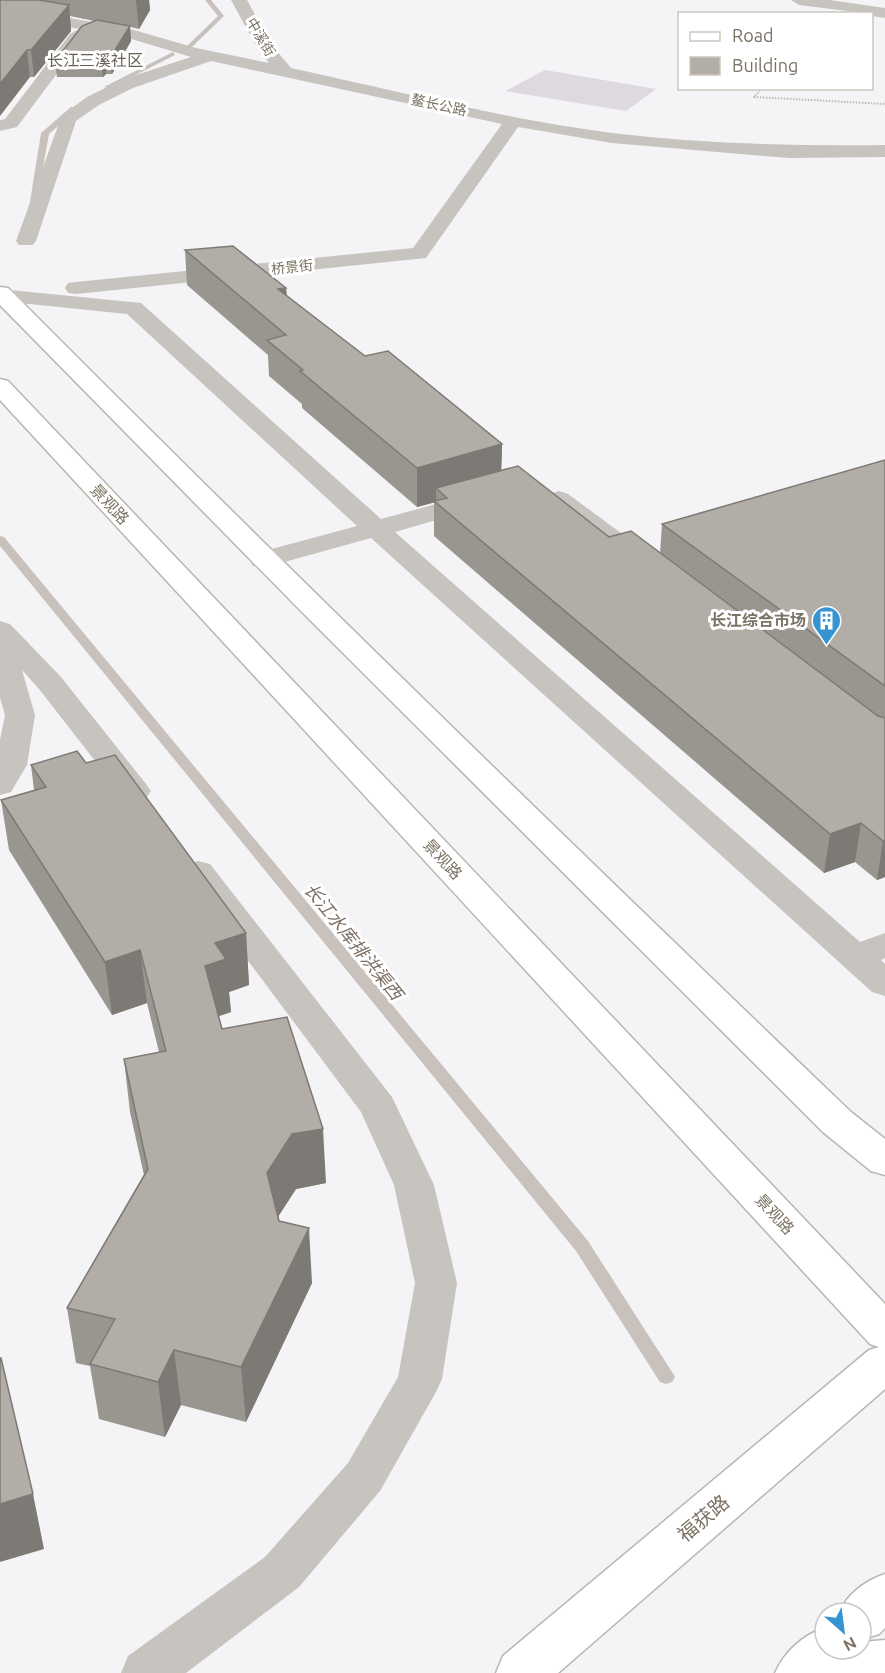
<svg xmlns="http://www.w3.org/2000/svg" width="885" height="1673" viewBox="0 0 885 1673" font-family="Ubuntu,'Noto Sans SC',sans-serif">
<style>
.green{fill:#ded8e0}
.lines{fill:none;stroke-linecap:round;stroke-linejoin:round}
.stream{fill:#c9c1bb;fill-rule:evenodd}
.secondary-casing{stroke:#bab6b0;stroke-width:3}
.path{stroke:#bdbbb8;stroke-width:2;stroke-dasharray:1.5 1.5;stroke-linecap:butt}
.street{fill:#c7c4c0;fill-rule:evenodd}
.secondary{fill:#fff;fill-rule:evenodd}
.wall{fill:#99958f}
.shaded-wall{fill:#7d7974}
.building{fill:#b2ada6;stroke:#7d7974;stroke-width:1.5}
.labels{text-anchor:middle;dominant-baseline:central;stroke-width:6;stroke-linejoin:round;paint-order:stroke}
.far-street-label{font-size:14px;fill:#7c7364;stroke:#fff}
.far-quarter-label{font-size:16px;fill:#686155;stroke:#fff}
.street-label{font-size:16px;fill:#7c7364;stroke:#fff}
.poi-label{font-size:16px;font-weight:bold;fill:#7c7364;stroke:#fff;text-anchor:end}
.water-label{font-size:18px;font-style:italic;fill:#7e6f64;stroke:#fff}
.near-street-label{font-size:20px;fill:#7c7364;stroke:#fff}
</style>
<rect width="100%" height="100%" fill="#f4f4f6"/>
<polygon class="green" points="545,70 656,89 626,111 505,91"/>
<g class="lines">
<g class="stream">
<polygon points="205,0 211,0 224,16 192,47 188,47 188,45 218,16"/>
<polygon points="173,52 175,55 110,88 104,87"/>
<polygon points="71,107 78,109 49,134 36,206 29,208 41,133"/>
<polygon points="0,536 4,537 588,1241 672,1372 675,1377 672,1382 666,1384 660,1382 576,1251 0,546"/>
</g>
<defs>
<g id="secondary">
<path d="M 0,287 L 8,288 C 285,566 567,840 851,1112 L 885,1139 L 885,1175 L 871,1171 L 823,1132 L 302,612 L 0,305 Z"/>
<polygon points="0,379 8,381 885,1304 885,1389 558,1673 496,1673 503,1656 869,1350 879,1347 870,1344 0,400"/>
<path d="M 885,1574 L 885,1628 L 879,1634 L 861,1640 L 861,1613 L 839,1613 C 848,1593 865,1581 885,1574 Z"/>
<path d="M 825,1627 L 825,1649 L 861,1649 L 861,1642 L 885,1640 L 885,1673 L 775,1673 C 785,1651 802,1636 825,1627 Z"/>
</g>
</defs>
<use href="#secondary" class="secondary-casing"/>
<polyline class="path" points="762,88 754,97 885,104"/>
<g class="street">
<path d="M 231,0 L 247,0 L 271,44 L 291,68 C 397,91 504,119 612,133 C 703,144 794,146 885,145 L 885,157 L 789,158 L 612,143 L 518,127 L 426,258 L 76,294 L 68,293 L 65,288 L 68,283 L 76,282 L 413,248 L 502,124 L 211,61 L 133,88 L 99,105 L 76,121 L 36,241 L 33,245 L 19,245 L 16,241 L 62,115 L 87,97 L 121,80 L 191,57 L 125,37 L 94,32 L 82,40 L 17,127 L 0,131 L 0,120 L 5,119 L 70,34 L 79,29 L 0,16 L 0,6 L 127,28 L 196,48 L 269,63 L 256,46 Z"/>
<polygon points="791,0 830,0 885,8 885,18 872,16 872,14 799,5"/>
<polygon points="0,289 141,303 381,519 476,493 485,496 489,501 485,506 395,532 860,942 885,933 885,958 881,960 885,964 885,996 872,992 371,538 263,568 253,566 249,560 253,554 357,526 127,314 0,301"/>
<polygon points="559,491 568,494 644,550 648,556 644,562 634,564 624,562 550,504 546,499 550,494"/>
<polygon points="0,621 10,624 61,677 146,784 151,791 146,798 135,801 124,798 39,689 22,670 35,715 27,765 11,792 0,795 0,740 5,715 0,698"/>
<polygon points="198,861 210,864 392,1097 434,1185 457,1283 442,1379 436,1392 380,1491 299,1587 186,1673 121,1673 128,1656 265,1557 348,1463 398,1377 415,1283 394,1185 361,1112 181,871 186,864"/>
</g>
<use href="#secondary" class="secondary"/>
</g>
<g class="wall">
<polygon points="0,0 149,0 150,10 139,29 130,27 131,41 112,74 106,74 103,77 57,77 55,61 94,21 70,16 71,31 34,77 30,77"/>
<polygon points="185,250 286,288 287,296 365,356 502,444 501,471 609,537 660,554 662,524 885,460 885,877 877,880 855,862 824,873 434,536 434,502 417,507 302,408 302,404 269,376 268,355 187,285"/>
<polygon points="86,763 246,933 249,985 229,992 231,1012 219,1016 222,1029 326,1183 296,1189 278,1216 279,1221 312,1283 246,1422 181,1405 165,1437 99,1419 90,1366 76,1363 67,1308 144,1175 130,1112 124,1059 159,1052 147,1003 112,1015 9,850 1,800 34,790 31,765"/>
</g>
<g class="shaded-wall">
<polygon points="136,0 149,0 150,10 139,29"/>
<polygon points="69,5 71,31 34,77 31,50"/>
<polygon points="130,26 131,41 112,74 110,58"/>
<polygon points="27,50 30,77 0,116 0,84"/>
<polygon points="105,58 106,74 103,77 101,61"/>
<polygon points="286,288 288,323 278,289"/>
<polygon points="502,444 501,482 447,498 436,488 436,502 417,507 417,468"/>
<polygon points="861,823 855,862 824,873 830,834"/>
<polygon points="885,840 885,877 877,880 883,841"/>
<polygon points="246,933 249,985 229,992 231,1012 210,1019 205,966 215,943"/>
<polygon points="140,950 147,1003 112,1015 105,962"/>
<polygon points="323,1129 326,1183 296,1189 271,1228 267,1173 292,1134"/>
<polygon points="309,1228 312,1283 246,1422 241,1367"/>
<polygon points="174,1350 181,1405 165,1437 158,1382"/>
<polygon points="33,1494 44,1549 0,1562 0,1504"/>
</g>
<g class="building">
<polygon points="0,0 39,0 69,5 31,50 27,50 0,84"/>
<polygon points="97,20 130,26 110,58 105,58 101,61 55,61 82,26"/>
<polygon points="233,246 286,288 278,289 365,356 388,351 502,444 417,468 300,371 303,370 267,340 286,335 185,250"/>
<polygon points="885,460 885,686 662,524"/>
<polygon points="518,466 609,537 631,531 878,716 885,718 885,840 883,841 861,823 830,834 434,501 447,498 436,488"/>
<polygon points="77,751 86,763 115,755 246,933 215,943 226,959 205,966 222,1029 287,1017 323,1129 292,1134 267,1173 279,1221 309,1228 241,1367 174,1350 158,1382 90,1364 115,1319 67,1308 148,1169 124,1059 166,1051 140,950 105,962 1,800 46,787 31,765"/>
<polygon points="0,1358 1,1358 33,1494 0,1504"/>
</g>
<defs>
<symbol id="building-pin" viewBox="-11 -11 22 30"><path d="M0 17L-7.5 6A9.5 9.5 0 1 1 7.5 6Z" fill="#3794d3" stroke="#fff"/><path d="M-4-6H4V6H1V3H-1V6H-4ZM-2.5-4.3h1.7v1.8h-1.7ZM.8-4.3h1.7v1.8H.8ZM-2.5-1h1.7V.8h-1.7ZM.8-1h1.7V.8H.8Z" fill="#fff"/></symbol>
</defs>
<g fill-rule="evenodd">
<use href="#building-pin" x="810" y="604" width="33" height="45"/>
</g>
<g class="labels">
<g class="far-street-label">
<text transform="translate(261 37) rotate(59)">中溪街</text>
<text transform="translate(439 105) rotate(12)">鳌长公路</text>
<text transform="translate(292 267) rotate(-6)">桥景街</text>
</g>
<g class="far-quarter-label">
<text x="95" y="60">长江三溪社区</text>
</g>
<g class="street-label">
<text transform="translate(110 504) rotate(47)">景观路</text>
<text transform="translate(443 859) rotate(47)">景观路</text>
<text transform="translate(775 1214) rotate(47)">景观路</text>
</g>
<g class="poi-label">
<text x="806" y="620">长江综合市场</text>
</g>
<g class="water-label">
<text transform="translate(354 941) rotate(51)">长江水库排洪渠西</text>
</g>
<g class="near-street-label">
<text transform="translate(703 1518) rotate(-40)">福获路</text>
</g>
</g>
<rect x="678" y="12" width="195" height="78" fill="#ffffff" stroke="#cbc7c1" stroke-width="1.5"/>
<rect x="690" y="32" width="30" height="9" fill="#ffffff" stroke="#cbc7c1" stroke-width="1.5"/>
<text x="732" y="42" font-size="18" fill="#7c7364">Road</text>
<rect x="690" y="57" width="30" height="18" fill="#b2ada6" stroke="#cbc7c1" stroke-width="1.5"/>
<text x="732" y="72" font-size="18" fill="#7c7364">Building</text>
<g transform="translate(843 1631) rotate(152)"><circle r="28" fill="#ffffff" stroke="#cbc7c1" stroke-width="1.5"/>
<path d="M0-4.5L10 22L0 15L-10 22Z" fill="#3794d3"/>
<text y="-9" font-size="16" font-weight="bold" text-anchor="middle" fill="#7c7364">N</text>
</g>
</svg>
